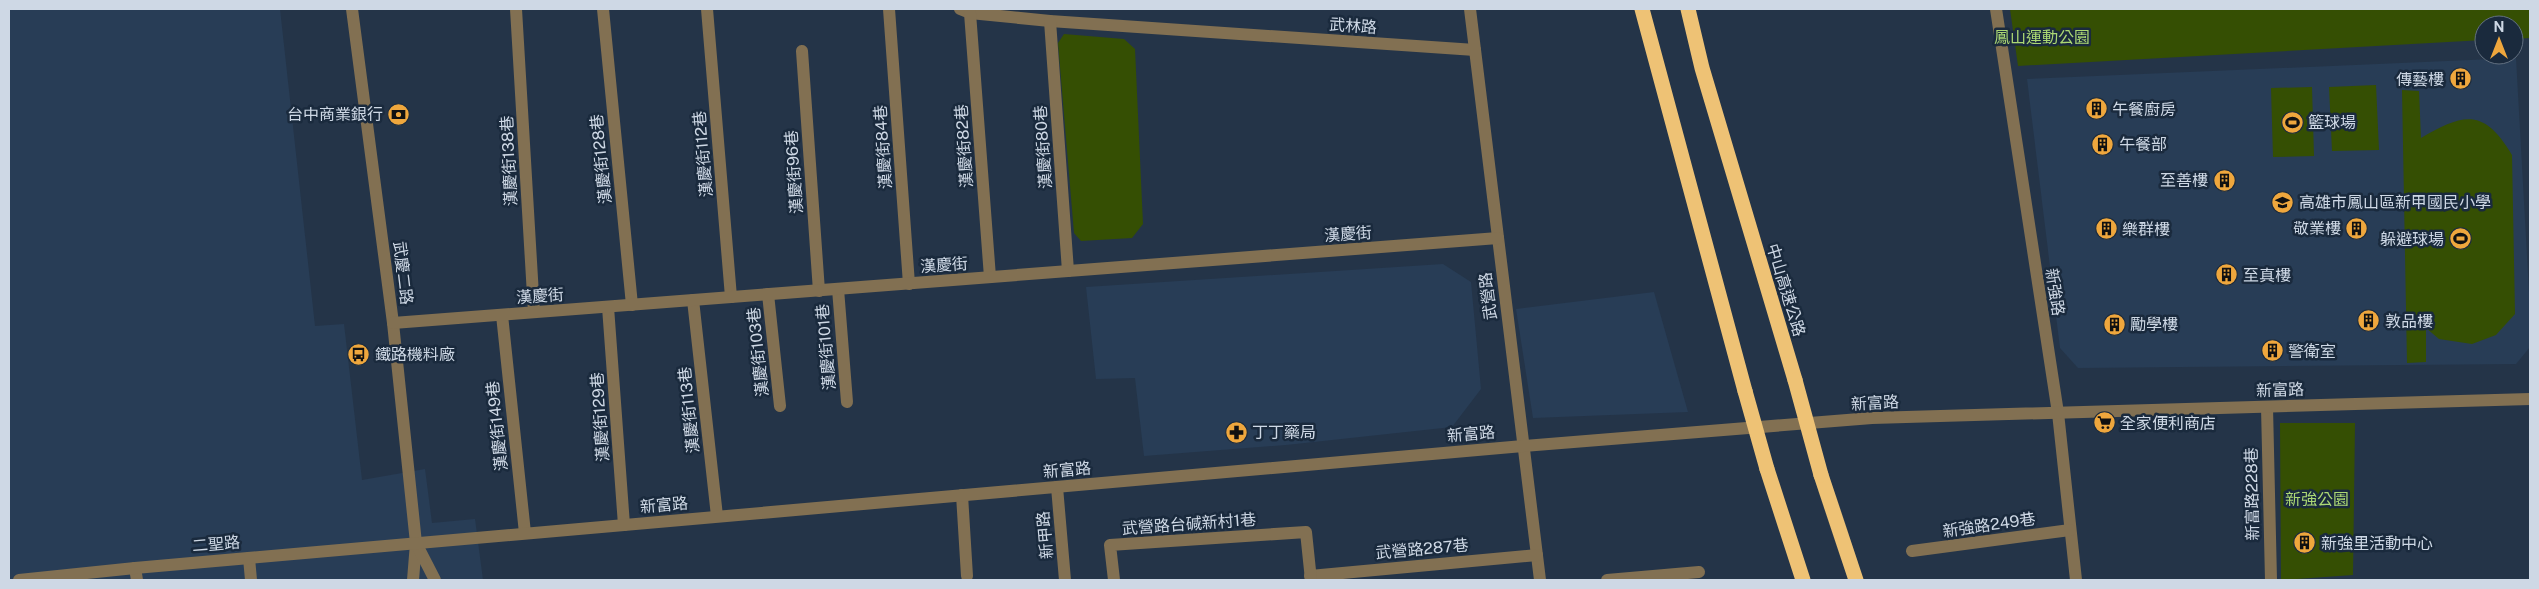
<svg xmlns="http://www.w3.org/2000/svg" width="2539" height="589" viewBox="0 0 2539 589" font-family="'Public Sans','Noto Sans TC',sans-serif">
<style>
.built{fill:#283d56}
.green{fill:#354f03}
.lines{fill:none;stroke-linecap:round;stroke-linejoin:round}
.minor{stroke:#827052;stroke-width:12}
.highway{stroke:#eec275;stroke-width:15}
.highway-bridge{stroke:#eec275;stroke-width:15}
.labels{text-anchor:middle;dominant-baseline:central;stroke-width:5;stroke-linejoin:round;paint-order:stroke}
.street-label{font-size:16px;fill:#ced8e5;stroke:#1a2a3d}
.park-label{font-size:16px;fill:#acd874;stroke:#1a2a3d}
.poi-label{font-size:16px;fill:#ced8e5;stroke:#1a2a3d;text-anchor:start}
</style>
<rect width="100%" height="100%" fill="#243448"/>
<g class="built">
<polygon points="9,9 280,9 315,326 344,324 362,480 425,469 432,523 475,519 483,580 9,580"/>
<polygon points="2516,58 2530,310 2530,347 2516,364 2078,368 2060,348 2027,79"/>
<polygon points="1443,264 1471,282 1481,389 1452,427 1286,445 1144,456 1135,378 1096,379 1086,287"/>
<polygon points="1654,292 1688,412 1533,418 1516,309"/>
</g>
<g class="green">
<polygon points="2010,9 2530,9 2530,38 2514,39 2514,25 2484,25 2484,40 2018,66"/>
<polygon points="1064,34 1124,39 1135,49 1143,224 1132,238 1081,241 1074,233 1058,43"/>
<polygon points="2376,85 2379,150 2332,151 2329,87"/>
<polygon points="2312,87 2314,156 2273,157 2271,88"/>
<path d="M 2402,90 L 2419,91 L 2421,138 C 2464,113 2484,108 2512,155 L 2515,314 L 2496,335 L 2472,344 L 2439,339 L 2426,328 L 2426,362 L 2407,363 Z"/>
<polygon points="2280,423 2355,423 2353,575 2281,580"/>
</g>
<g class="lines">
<g class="minor">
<polyline points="352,9 393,323 416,543 413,580"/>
<polyline points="516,9 534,312"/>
<polyline points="603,9 632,305"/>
<polyline points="707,9 731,297"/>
<polyline points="889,9 909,284"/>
<polyline points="960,9 970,13 1050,21 1475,50"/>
<polyline points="1470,9 1540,580"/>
<polyline points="1996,9 2058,413 2076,580"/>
<polyline points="970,13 990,277"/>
<polyline points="1050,21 1068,271"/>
<polyline points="802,51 819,291"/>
<polyline points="838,289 847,402"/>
<polyline points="768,294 780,406"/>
<polyline points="693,300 717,516"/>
<polyline points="608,307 624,525"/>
<polyline points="502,315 525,533"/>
<polyline points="393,323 1498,238"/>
<polyline points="2267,407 2271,580"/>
<polyline points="1057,487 1065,580"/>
<polyline points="962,495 967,576"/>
<polyline points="416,543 435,580"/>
<polyline points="1912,551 2070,530"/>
<polyline points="249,558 251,580"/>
<polyline points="135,568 137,580"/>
<polyline points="1310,576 1537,555"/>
<polyline points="19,580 135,568 1523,446 1872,418 2530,399"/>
<polyline points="1114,580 1110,545 1306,532 1311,580"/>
<polyline points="1607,580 1699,572"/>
</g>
<g class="highway">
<polyline points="1642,9 1745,391"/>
<polyline points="1688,9 1702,68 1795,380"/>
<polyline points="1767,469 1803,580"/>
<polyline points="1821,475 1856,580"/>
</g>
<g class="highway-bridge">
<polyline points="1795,380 1821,475"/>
<polyline points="1745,391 1767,469"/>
</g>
</g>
<defs>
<symbol id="building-disc" viewBox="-11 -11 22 22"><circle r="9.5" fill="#efa73d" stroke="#1a2a3d"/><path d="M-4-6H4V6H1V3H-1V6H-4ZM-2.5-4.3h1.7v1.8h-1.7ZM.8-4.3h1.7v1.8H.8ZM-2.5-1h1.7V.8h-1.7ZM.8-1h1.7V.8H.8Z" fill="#111"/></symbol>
<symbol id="bank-disc" viewBox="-11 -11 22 22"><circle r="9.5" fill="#efa73d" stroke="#1a2a3d"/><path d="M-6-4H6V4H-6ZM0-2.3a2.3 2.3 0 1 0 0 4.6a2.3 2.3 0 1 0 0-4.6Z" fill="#111"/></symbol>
<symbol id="stadium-disc" viewBox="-11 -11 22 22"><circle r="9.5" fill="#efa73d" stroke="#1a2a3d"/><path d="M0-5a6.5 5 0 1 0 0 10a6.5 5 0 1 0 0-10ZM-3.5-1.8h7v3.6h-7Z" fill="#111"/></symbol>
<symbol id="school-disc" viewBox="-11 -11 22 22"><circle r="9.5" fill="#efa73d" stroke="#1a2a3d"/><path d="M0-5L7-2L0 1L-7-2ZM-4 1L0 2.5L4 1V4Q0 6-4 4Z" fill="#111"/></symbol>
<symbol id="bus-disc" viewBox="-11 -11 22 22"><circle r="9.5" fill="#efa73d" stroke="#1a2a3d"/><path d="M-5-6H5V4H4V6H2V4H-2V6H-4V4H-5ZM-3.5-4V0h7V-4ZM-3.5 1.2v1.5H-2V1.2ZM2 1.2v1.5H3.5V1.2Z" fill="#111"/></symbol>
<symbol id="supermarket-disc" viewBox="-11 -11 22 22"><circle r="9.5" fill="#efa73d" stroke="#1a2a3d"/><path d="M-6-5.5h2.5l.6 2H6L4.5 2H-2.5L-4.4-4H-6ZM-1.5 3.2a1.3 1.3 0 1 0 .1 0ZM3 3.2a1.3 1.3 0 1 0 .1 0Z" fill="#111"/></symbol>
<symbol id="pharmacy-disc" viewBox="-11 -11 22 22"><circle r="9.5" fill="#efa73d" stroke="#1a2a3d"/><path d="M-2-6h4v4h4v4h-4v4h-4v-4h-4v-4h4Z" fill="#111"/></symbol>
</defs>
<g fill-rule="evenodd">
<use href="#building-disc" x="2448" y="66" width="25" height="25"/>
<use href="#building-disc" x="2084" y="96" width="25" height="25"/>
<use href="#bank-disc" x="386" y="102" width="25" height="25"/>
<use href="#stadium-disc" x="2280" y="110" width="25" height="25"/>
<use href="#building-disc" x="2090" y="132" width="25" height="25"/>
<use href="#building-disc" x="2212" y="168" width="25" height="25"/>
<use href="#school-disc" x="2270" y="190" width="25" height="25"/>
<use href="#building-disc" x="2344" y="216" width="25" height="25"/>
<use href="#building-disc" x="2094" y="216" width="25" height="25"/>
<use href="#stadium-disc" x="2448" y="226" width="25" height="25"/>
<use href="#building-disc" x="2214" y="262" width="25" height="25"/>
<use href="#building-disc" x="2356" y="308" width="25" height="25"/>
<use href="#building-disc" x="2102" y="312" width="25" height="25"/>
<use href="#building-disc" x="2260" y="338" width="25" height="25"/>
<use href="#bus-disc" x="346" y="342" width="25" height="25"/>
<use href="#supermarket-disc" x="2092" y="410" width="25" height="25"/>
<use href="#pharmacy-disc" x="1224" y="420" width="25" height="25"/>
<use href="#building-disc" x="2292" y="530" width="25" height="25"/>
</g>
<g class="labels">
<g class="street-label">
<text transform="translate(1353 26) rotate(4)">武林路</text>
<text transform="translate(964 146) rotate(-94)">漢慶街82巷</text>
<text transform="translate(883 147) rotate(-94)">漢慶街84巷</text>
<text transform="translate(1043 147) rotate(-94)">漢慶街80巷</text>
<text transform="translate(703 154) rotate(-95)">漢慶街112巷</text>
<text transform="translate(601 159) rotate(-96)">漢慶街128巷</text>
<text transform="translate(509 161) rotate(-93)">漢慶街138巷</text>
<text transform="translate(794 172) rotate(-94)">漢慶街96巷</text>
<text transform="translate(1348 234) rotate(-4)">漢慶街</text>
<text transform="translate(944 265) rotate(-4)">漢慶街</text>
<text transform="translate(403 273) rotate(83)">武慶二路</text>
<text transform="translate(1786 290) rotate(73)">中山高速公路</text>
<text transform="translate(2055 292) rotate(81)">新強路</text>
<text transform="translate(540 296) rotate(-4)">漢慶街</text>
<text transform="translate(1488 296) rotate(-97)">武營路</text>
<text transform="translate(826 347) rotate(-95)">漢慶街101巷</text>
<text transform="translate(758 352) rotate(-96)">漢慶街103巷</text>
<text transform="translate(2280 390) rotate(-2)">新富路</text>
<text transform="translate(1875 403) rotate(-3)">新富路</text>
<text transform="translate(689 410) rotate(-96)">漢慶街113巷</text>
<text transform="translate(600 417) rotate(-94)">漢慶街129巷</text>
<text transform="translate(497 426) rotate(-96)">漢慶街149巷</text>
<text transform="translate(1471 434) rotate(-5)">新富路</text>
<text transform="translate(1067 470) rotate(-5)">新富路</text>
<text transform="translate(2252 494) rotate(-91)">新富路228巷</text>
<text transform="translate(664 505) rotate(-5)">新富路</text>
<text transform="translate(1189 524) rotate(-4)">武營路台碱新村1巷</text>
<text transform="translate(1989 525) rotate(-8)">新強路249巷</text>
<text transform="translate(1045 535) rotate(-95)">新甲路</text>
<text transform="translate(216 544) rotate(-5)">二聖路</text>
<text transform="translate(1422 549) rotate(-5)">武營路287巷</text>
</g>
<g class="park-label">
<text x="2042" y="37">鳳山運動公園</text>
<text x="2317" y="499">新強公園</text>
</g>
<g class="poi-label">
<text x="2444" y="79" text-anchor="end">傳藝樓</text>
<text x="2112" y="109">午餐廚房</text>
<text x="383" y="114" text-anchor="end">台中商業銀行</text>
<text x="2308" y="122">籃球場</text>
<text x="2119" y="144">午餐部</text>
<text x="2208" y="180" text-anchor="end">至善樓</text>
<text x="2299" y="202">高雄市鳳山區新甲國民小學</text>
<text x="2341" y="228" text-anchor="end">敬業樓</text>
<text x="2122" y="229">樂群樓</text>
<text x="2444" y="239" text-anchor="end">躲避球場</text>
<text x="2243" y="275">至真樓</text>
<text x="2385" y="321">敦品樓</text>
<text x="2130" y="324">勵學樓</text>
<text x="2288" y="351">警衛室</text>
<text x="375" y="354">鐵路機料廠</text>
<text x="2120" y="423">全家便利商店</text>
<text x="1252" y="432">丁丁藥局</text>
<text x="2321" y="543">新強里活動中心</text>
</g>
</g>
<rect width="2539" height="589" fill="none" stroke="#ced8e5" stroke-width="20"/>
<g transform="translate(2499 40)"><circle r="24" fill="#1a2a3d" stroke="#627080"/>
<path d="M0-4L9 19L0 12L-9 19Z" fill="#efa73d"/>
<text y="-8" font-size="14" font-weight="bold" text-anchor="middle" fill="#ced8e5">N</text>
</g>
</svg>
